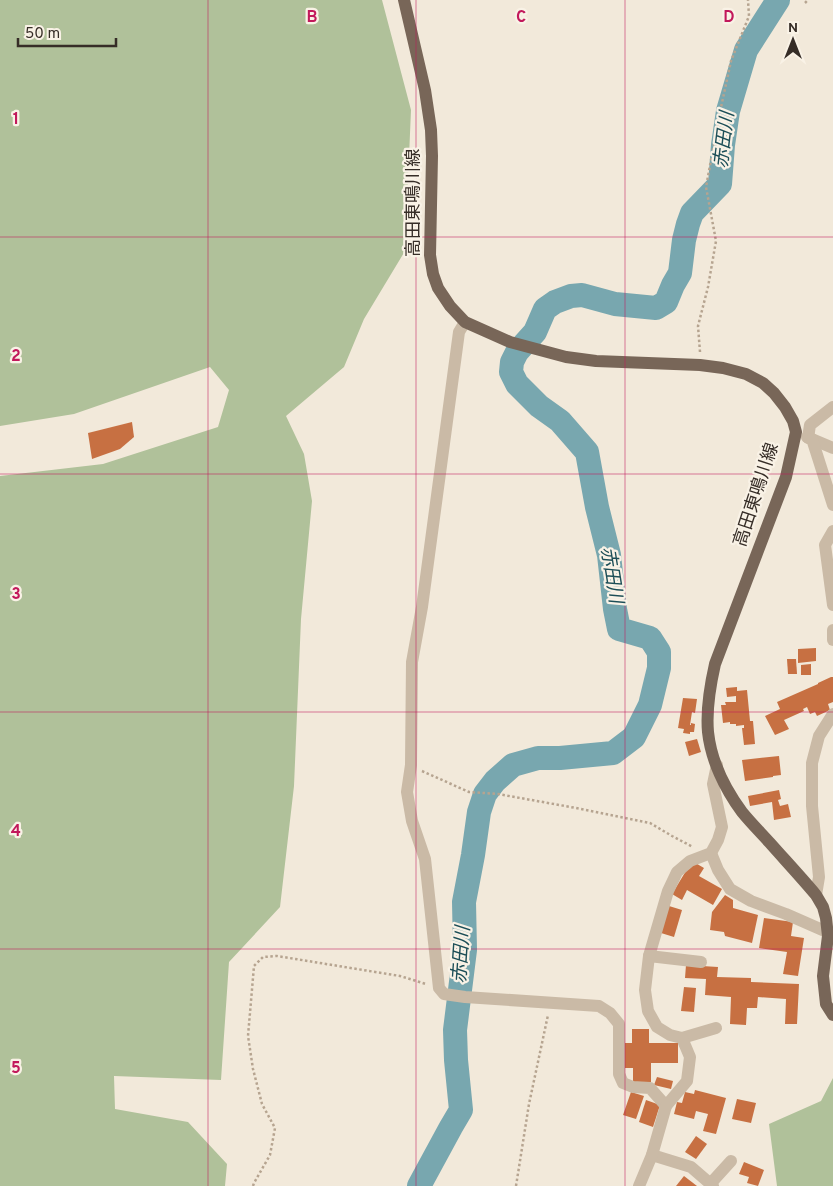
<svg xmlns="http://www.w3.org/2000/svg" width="833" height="1186" viewBox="0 0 833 1186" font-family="Overpass,'Noto Sans JP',sans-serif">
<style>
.green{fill:#b0c19a}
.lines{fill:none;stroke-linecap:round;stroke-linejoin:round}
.river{stroke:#78a7af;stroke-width:24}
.building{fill:#c77042}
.path{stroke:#b6a490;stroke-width:2.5;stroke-dasharray:2.5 2.5;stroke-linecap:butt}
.minor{stroke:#cabaa6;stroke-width:12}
.major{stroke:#786658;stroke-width:12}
.grid{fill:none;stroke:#c2185b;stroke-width:1;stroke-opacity:0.55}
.labels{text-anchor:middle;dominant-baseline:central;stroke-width:4.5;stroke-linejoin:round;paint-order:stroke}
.street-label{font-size:18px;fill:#362d27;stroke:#f9f2e6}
.water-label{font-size:19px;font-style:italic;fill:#1c4e57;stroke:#f9f2e6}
.grid-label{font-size:16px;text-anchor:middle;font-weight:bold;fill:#c2185b;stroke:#f9f2e6;stroke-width:4.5;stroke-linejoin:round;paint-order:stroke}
</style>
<rect width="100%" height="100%" fill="#f2e9da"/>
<g class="green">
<polygon points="0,0 382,0 411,110 405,251 364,319 344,367 286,416 304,454 312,501 301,619 294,786 280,907 229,962 221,1080 114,1076 115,1109 188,1122 227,1164 225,1186 0,1186 0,476 103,464 218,427 229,390 210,367 74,414 0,426"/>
<polygon points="833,1078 833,1186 777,1186 769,1124 821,1101"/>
</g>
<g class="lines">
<polyline class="river" points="419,1186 451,1127 461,1110 456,1060 455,1030 465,950 464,902 473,855 479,812 485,794 495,781 513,765 538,758 560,758 613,753 634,737 650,705 659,668 659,652 650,638 619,629 615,609 609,555 597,507 587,452 560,421 539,406 517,384 511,372 512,362 517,352 535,332 545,309 555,302 571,296 582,295 615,304 656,308 666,302 673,285 680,273 684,240 688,224 692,213 720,184 723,145 728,111 746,50 778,0"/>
</g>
<g class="building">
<polygon points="132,422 134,437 120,449 92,459 88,433"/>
<polygon points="816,648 816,661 798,663 798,649"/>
<polygon points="787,659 796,659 797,674 788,674"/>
<polygon points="811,664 811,675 801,675 801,665"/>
<polygon points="831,677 833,677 833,702 828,704 830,710 817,716 815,712 810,714 807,707 803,709 804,711 784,720 789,729 775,735 765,716 780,709 777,702 818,684 818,683"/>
<polygon points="737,687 737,691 747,690 750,721 753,721 755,744 744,745 742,728 744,728 744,725 736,726 736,724 730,724 730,722 723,723 721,705 726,705 725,702 736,702 736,696 727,697 726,688"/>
<polygon points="683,698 697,699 695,713 692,712 690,725 691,725 691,723 695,724 694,732 690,732 690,734 683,733 684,729 678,728"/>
<polygon points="697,739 701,752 689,756 685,742"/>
<polygon points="779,756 781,775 773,776 773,777 745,781 742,760"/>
<polygon points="779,790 781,799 778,800 780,806 788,804 791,817 774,820 772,802 750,806 748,796"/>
<polygon points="692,861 704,868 699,876 722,889 713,905 687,890 682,900 672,894"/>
<polygon points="725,895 733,900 733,908 758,915 752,943 725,936 724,932 710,930 712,912"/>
<polygon points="669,906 682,910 674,937 661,933"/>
<polygon points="764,918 793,922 791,936 804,938 798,976 783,974 787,952 759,948"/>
<polygon points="686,965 718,967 717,977 751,978 751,982 799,984 797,1024 785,1024 786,999 758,997 757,1008 747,1008 746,1025 730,1024 731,997 705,995 706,979 685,978"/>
<polygon points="684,987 696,988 694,1012 681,1011"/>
<polygon points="632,1029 649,1029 649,1043 678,1043 678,1063 651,1063 651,1082 633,1082 633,1068 625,1068 625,1043 632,1043"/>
<polygon points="657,1077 673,1081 671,1089 654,1085"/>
<polygon points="695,1090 726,1098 716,1134 703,1131 708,1114 696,1111 694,1119 674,1114 677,1102 682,1103 685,1092 694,1094"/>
<polygon points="631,1092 644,1096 636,1119 623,1115"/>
<polygon points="737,1099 756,1103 751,1123 732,1119"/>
<polygon points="646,1100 660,1105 653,1127 639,1122"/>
<polygon points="696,1136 707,1144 696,1159 685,1152"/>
<polygon points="744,1162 764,1170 758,1186 747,1183 749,1177 739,1174"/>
<polygon points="684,1176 697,1186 676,1186"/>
</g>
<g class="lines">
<g class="path">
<polyline points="805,3 808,0"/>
<polyline points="700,352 698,326 708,287 716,241 706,187 720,112 731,61 749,16 748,0"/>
<polyline points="422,771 469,792 498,794 576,808 650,823 672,836 693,847"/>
<polyline points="253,1186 254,1183 270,1155 275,1128 262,1104 253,1069 248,1036 254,966 263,957 277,956 400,976 426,984"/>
<polyline points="516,1186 529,1104 548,1015"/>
</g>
<g class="minor">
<polyline points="465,322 459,332 422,607 412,662 411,765 407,792 412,821 425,859 439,988 444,994 465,997 599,1006 610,1013 619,1024 619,1074 623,1083 633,1087 650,1088 666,1106"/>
<polyline points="807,437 833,448"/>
<polyline points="808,438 810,425 833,407"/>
<polyline points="812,439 833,505"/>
<polyline points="833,531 825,545 833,605"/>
<polyline points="833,630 833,640"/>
<polyline points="711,853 718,870 730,889 751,901 786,914 827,932"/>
<polyline points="816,895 819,877 812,806 812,763 819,736 833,714"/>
<polyline points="649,956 701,962"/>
<polyline points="682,1038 716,1028"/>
<polyline points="652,1155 691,1167 713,1186"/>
<polyline points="711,1183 731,1161"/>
<polyline points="639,1186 652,1155 666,1106 687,1081 690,1057 682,1038 670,1035 657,1027 648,1011 645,990 649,956 668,891 677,872 690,861 711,853 718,840 722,827 713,784 717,765"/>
</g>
<path class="major" d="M 404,0 L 425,90 L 431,130 L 432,156 L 430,255 L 433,274 L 438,288 L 450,306 L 465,322 L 510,342 L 566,357 L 596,361 L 700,365 L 723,368 L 746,374 L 763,383 L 774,393 L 785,407 L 793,421 L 796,432 L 786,477 L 715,664 C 710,686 706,709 708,732 C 711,760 725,789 742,812 C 751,823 761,833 770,843 C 785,860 801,877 816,895 L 823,907 L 826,918 L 828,936 L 823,976 L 826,1004 L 833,1015"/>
</g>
<path class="grid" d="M 208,0 L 208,1186M 416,0 L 416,1186M 625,0 L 625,1186M 0,237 L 833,237M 0,474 L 833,474M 0,712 L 833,712M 0,949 L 833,949"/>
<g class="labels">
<g class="street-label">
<text transform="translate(414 203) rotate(-90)">高田東鳴川線</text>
<text transform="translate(757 495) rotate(-72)">高田東鳴川線</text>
</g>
<g class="water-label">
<text transform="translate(725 140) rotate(-83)">赤田川</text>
<text transform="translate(611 575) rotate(81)">赤田川</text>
<text transform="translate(462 955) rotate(-86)">赤田川</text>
</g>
</g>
<g class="grid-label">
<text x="312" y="22">B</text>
<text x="521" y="22">C</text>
<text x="729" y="22">D</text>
<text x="16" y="124">1</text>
<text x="16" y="361">2</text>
<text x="16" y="599">3</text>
<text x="16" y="836">4</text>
<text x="16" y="1073">5</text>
</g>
<g transform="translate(793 40)" stroke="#f9f2e6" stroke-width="4" paint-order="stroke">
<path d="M0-4L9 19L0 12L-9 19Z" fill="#362d27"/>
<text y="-8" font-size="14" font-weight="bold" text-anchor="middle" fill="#362d27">N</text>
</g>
<path d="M18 38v8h98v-8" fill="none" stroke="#362d27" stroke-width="2.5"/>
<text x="25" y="38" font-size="15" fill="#362d27" stroke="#f9f2e6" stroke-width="4" paint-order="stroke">50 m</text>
</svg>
